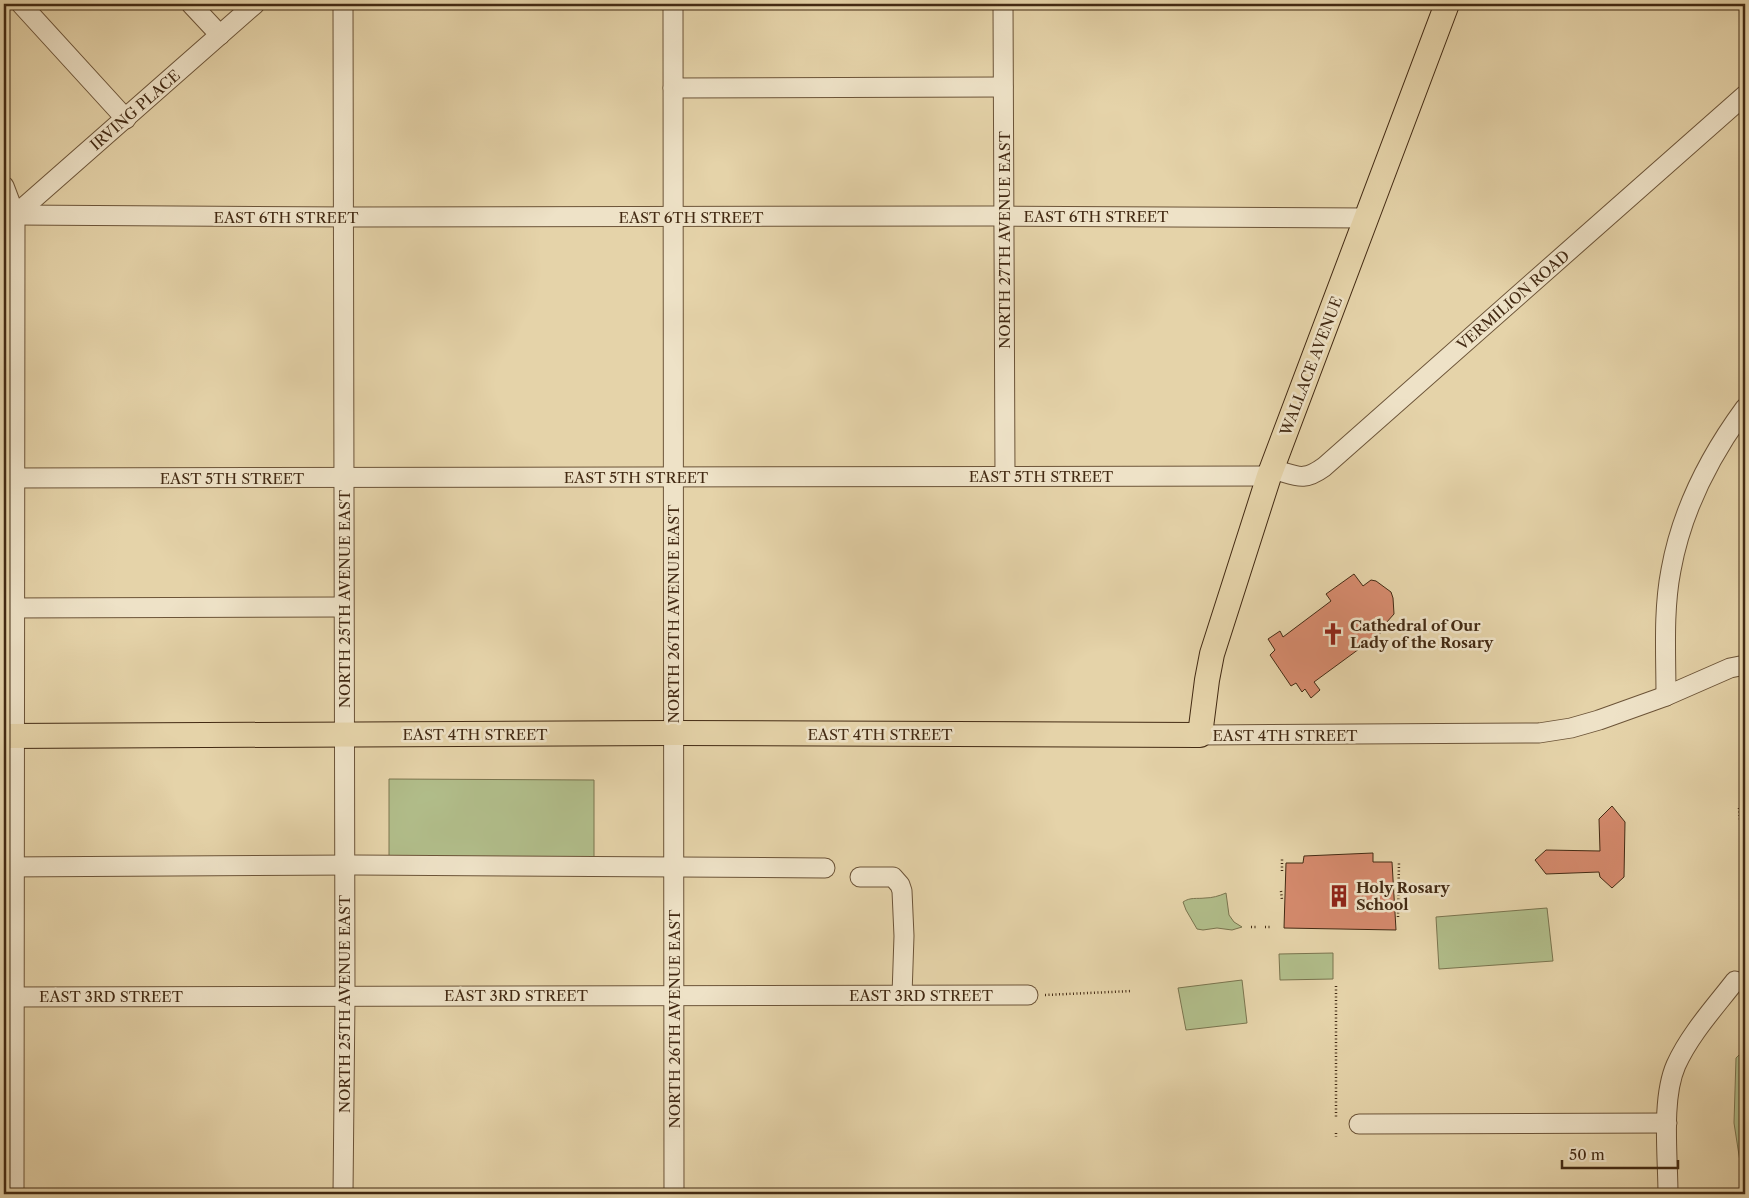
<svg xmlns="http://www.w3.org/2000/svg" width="1749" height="1198" viewBox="0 0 1749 1198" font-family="'Libre Caslon Text',serif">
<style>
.green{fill:#b1bd8a;stroke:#7a744e}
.building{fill:#d58a6d;stroke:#432a13}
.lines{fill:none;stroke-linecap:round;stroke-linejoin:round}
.minor-casing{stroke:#6c5438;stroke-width:21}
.major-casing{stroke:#432a13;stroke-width:26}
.path{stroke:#432a13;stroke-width:2.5;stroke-dasharray:1 2.5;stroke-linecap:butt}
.minor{stroke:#eee2c7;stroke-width:19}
.major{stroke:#e5d3a9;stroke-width:24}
.labels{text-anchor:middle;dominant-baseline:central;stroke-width:5;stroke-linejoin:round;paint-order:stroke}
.street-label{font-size:15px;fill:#432a13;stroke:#eee2c7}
.poi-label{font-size:15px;font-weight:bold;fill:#432a13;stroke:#eee2c7;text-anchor:start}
</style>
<rect width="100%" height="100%" fill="#e5d3a9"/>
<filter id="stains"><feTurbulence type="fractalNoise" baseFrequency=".004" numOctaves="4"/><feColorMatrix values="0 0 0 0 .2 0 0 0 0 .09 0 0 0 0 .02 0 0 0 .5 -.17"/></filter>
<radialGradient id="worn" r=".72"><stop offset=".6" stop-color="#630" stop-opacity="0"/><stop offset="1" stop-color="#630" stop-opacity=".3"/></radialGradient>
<g class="green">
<polygon points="389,779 594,780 594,862 389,860"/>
<path d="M 1226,893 L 1229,915 L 1234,922 L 1242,927 L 1232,930 L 1217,928 L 1203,930 L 1197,929 L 1186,910 L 1183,902 C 1190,897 1197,899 1205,898 C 1212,898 1219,896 1226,893 Z"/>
<polygon points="1547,908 1553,961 1439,969 1436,917"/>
<polygon points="1333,953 1333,979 1280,980 1279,954"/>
<polygon points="1242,980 1247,1023 1186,1030 1178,988"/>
<polygon points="1745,1049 1745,1194 1734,1123 1736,1058"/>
</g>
<g class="building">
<polygon points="1354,574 1363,586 1371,580 1376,581 1391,592 1393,598 1394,614 1386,623 1389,627 1314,682 1320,690 1311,698 1305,689 1302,692 1296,683 1291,686 1270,655 1275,650 1268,639 1280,631 1283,637 1331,601 1326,594"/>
<rect x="1742" y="796" width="3" height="136"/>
<polygon points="1612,806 1625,822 1624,877 1612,888 1600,877 1599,872 1546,874 1535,860 1546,850 1600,851 1599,819"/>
<polygon points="1373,853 1373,862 1392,862 1396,930 1284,928 1286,863 1303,863 1304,856"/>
</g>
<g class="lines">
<defs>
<g id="minor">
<polyline points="21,4 126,119"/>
<polyline points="191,4 220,35"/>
<polyline points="343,4 345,996 343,1194"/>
<polyline points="673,4 674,1194"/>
<polyline points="1003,4 1005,476"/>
<polyline points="673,88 1003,87"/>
<polyline points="4,186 15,215 14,1194"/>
<polyline points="15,215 353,217 992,216 1367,218"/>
<polyline points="15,215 255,4"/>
<path d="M 1272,469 C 1296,475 1302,483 1324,467 L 1745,95"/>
<polyline points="4,478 1269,476"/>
<polyline points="4,608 343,607"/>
<path d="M 1666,696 C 1666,654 1663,611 1671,570 C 1682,509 1709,457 1745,408"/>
<polyline points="1200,735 1539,733 1571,728 1599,720 1666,696 1730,668 1745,665"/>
<polyline points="4,867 355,865 825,868"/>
<polyline points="860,877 893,877 900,885 902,891 904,936 902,995"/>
<polyline points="4,997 1028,995"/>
<polyline points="1359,1124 1667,1123"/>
<path d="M 1668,1194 C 1668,1157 1661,1099 1676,1065 C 1690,1034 1715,1007 1735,981"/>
</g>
<polyline id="major" points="4,736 674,733 1200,735 1207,680 1212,654 1269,476 1447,4"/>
</defs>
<use href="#minor" class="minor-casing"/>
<use href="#major" class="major-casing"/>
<g class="path">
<polyline points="1739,808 1740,821"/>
<polyline points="1282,871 1282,858"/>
<polyline points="1281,891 1282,900"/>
<polyline points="1398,917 1399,862"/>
<polyline points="1251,927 1258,927"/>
<polyline points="1265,927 1271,927"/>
<polyline points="1336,986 1336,1118"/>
<polyline points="1045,995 1132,991"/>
<polyline points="1336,1133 1336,1137"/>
</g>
<use href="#minor" class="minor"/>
<use href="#major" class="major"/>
</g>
<defs>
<symbol id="church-bare" viewBox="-9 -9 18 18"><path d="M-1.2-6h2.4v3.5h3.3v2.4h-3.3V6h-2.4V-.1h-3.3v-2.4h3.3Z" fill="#8f2418" stroke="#eee2c7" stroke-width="2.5" paint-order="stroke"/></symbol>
<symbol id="building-bare" viewBox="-9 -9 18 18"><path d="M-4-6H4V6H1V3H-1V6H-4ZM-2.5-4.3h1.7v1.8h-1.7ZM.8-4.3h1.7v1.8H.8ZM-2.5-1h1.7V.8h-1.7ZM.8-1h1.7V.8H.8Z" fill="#8f2418" stroke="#eee2c7" stroke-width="2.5" paint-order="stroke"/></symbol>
</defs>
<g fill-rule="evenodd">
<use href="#church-bare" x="1317" y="618" width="32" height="32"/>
<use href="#building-bare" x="1323" y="880" width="32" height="32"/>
</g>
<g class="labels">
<g class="street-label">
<text transform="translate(135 110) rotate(-41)">IRVING PLACE</text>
<text x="1096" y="216">EAST 6TH STREET</text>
<text x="286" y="217">EAST 6TH STREET</text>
<text x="691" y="217">EAST 6TH STREET</text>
<text transform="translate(1004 240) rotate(-90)">NORTH 27TH AVENUE EAST</text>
<text transform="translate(1513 300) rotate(-41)">VERMILION ROAD</text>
<text transform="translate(1311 366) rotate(-69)">WALLACE AVENUE</text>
<text x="1041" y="476">EAST 5TH STREET</text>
<text x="636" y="477">EAST 5TH STREET</text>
<text x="232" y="478">EAST 5TH STREET</text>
<text transform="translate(344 599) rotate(-90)">NORTH 25TH AVENUE EAST</text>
<text transform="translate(673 614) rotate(-90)">NORTH 26TH AVENUE EAST</text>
<text x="475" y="734">EAST 4TH STREET</text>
<text x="880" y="734">EAST 4TH STREET</text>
<text x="1285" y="735">EAST 4TH STREET</text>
<text x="516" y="995">EAST 3RD STREET</text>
<text x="921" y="995">EAST 3RD STREET</text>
<text x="111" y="996">EAST 3RD STREET</text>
<text transform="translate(344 1004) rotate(-90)">NORTH 25TH AVENUE EAST</text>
<text transform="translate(674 1019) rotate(-90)">NORTH 26TH AVENUE EAST</text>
</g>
<g class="poi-label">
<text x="1350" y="625">Cathedral of Our<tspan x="1350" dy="17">Lady of the Rosary</tspan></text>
<text x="1356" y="887">Holy Rosary<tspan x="1356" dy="17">School</tspan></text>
</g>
</g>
<rect width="1749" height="1198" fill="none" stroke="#e5d3a9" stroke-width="20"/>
<rect x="5" y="5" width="1739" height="1188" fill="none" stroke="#432a13" stroke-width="2.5"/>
<rect x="10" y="10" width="1729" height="1178" fill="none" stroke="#432a13"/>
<path d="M1562 1160v8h116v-8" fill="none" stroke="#432a13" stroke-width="2.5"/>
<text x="1569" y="1160" font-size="15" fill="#432a13" stroke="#eee2c7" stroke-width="4" paint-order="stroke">50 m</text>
<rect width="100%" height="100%" filter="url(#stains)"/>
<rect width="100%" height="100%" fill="url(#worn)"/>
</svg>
